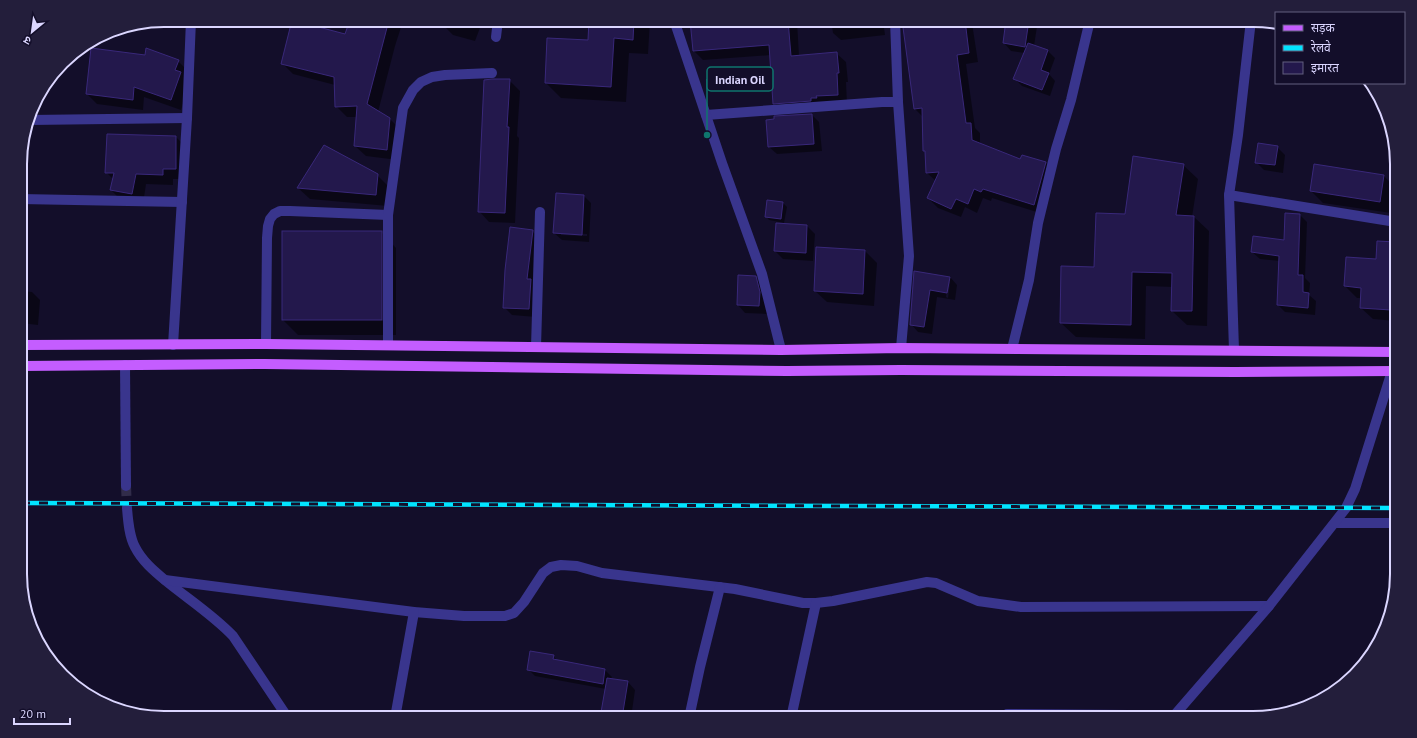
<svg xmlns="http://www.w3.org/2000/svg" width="1417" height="738" viewBox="0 0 1417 738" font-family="'PT Sans','Noto Sans Devanagari',sans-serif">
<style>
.shadow{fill:#0007;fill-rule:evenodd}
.building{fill:#23184c;stroke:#39287a}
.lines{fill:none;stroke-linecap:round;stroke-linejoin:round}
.minor-tunnel{stroke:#312c4a;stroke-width:10;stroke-dasharray:10 5;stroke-linecap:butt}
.service{stroke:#39358d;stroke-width:10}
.minor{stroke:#39358d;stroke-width:10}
.tertiary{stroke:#39358d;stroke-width:10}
.primary{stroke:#c45dff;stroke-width:10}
.rail-casing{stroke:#02e4ff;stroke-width:4.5}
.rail{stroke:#130e2a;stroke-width:3;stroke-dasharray:9;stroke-linecap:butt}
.rim{fill:none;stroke:#dbd6ff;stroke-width:2}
.leader{fill:none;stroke:#0f766e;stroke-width:1.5}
.callout-dot{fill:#0f766e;stroke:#130e2a;stroke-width:1.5}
.callout{fill:#130e2a;stroke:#0f766e;stroke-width:1.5}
.callout-label{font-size:12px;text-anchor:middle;font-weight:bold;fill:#dbd6ff}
</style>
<rect width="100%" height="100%" fill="#130e2a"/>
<g class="shadow">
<polygon points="351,20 402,20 403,21 395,46 378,112 390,119 401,130 398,160 366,156 355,146 357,117 347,117 336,106 335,85 293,74 282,63 346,35"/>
<polygon points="436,20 483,20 475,41 453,35 446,28 447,23"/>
<polygon points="590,20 650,20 648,54 629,53 626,102 561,98 546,83 589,41"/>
<polygon points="704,20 795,20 797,21 799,56 836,53 846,62 848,82 846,82 847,104 784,113 774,103 771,55 703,60 694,51"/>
<polygon points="831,20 883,20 885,35 841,40 833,33"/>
<polygon points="914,20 970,20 972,23 978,62 966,64 975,128 980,133 980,145 1021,160 1046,163 1055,172 1043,214 992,198 991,201 983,198 977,213 965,207 961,217 938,208 928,198 936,181 927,173 926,152 924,151 923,117 915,109 903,22"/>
<polygon points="1007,20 1038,20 1034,46 1048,51 1055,58 1049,74 1055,81 1050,96 1022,86 1015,79 1025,53 1011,51 1004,43"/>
<polygon points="146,56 178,61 188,71 190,83 181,110 144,97 143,110 97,104 87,94"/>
<polygon points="509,80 520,91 517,136 519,138 515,223 489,222 479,211"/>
<polygon points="812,115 819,122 822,151 777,154 769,147"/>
<polygon points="176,137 187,148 186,179 173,179 173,185 146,184 143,204 122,201 111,190 113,179 106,172"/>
<polygon points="1277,147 1285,155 1283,173 1264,170 1256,162"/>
<polygon points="1183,165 1198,179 1192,217 1194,217 1209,231 1207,326 1187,325 1172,311 1173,287 1146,286 1145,339 1076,337 1061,323 1095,268 1126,215"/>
<polygon points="377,175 389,187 388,206 310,199 298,188"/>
<polygon points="1384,176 1395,188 1391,213 1323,203 1311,191"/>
<path d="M 584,196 L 591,203 L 589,242 L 562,240 L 554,233 ZM 561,233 L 587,234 L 587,236 L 561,235 Z"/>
<polygon points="768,201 783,203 787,207 784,223 769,220 766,216"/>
<polygon points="1300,215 1307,222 1305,278 1310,283 1309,295 1316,301 1315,315 1285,312 1278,305 1280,261 1260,259 1252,252 1285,241"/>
<polygon points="807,226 815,234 813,261 783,259 775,251"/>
<polygon points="532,231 540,239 536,317 512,315 504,307"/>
<polygon points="381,232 396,248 396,335 298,335 283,320"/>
<polygon points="1378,242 1396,243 1396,321 1373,319 1361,308 1362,298 1357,298 1345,286 1377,260"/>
<polygon points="817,248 865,251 877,263 874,306 827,302 815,291"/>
<path d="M 915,272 L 950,277 L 957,285 L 955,300 L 937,297 L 932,334 L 918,332 L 911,324 ZM 948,282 L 950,282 L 948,298 L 946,297 Z"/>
<polygon points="755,277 763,285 767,300 767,314 745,313 738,305"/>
<polygon points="21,291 32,292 40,300 38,325 21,323"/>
<polygon points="553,656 558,661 605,670 612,677 611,679 628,682 635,690 631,718 601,718 606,689 535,676 528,669"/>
</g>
<g class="building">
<polygon points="292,20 345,34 350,20 389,20 367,104 390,118 387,150 354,146 357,106 335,107 334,77 281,64"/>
<polygon points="589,20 634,20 633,40 614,38 611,87 545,83 547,38 588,40"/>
<polygon points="690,20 788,20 791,56 837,52 839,73 837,73 838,95 816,96 817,98 811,98 811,101 773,104 769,45 693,51"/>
<polygon points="902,20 965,20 969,53 957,55 966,123 971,123 972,140 1020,159 1022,155 1046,162 1034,205 983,189 981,192 974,189 968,204 956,199 951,209 927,198 939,172 926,173 925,151 923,151 922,108 914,109"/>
<polygon points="1006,20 1029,20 1025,47 1003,43"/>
<polygon points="1028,43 1048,50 1041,70 1049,73 1042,90 1013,79"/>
<polygon points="91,48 145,55 146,48 179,60 175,70 181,72 171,100 134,87 133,100 86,94"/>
<polygon points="492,79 510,79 507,127 509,127 505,213 478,212 484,80"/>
<polygon points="812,114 814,144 768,147 766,120 774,119 774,116"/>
<polygon points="107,134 176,136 176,169 163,169 163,175 136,174 132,194 110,190 114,173 105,173"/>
<polygon points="1258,143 1278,146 1275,165 1255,163"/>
<polygon points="324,145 378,174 376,195 297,188"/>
<polygon points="1133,156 1184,164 1176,215 1194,216 1192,311 1171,311 1172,273 1132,272 1131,325 1060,323 1061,266 1094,267 1096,213 1125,214"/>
<polygon points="1314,164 1384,175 1380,202 1310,191"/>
<polygon points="556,193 584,195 582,235 553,233"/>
<polygon points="767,200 783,202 781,219 765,217"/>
<polygon points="1285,213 1300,214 1298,275 1303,275 1303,292 1309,293 1308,308 1277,305 1279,256 1251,252 1253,236 1284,240"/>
<polygon points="776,223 807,225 806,253 774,251"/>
<polygon points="510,227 533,230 527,279 531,279 529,309 503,308 505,270"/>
<rect x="282" y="231" width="100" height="89"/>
<polygon points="1377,241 1396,242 1396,292 1393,292 1391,310 1360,308 1361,288 1344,286 1346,257 1376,259"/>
<polygon points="816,247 865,250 863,294 814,291"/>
<polygon points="914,271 950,277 947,293 930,290 924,327 910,325"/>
<polygon points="738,275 756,276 760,292 759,306 737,305"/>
<polygon points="530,651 554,655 553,659 605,669 603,684 527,670"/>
<polygon points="607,678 628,681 622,718 600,718"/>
</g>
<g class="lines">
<polyline class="minor-tunnel" points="126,486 127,508"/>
<g class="service">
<polyline points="1229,195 1238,135 1251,20"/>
<polyline points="20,199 182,202"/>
<polyline points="266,344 267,238 268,226 270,219 274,214 280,211 290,211 388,215"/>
<polyline points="388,345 388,215 403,108 413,90 421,82 432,77 445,75 492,73"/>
<polyline points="536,347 540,212"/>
</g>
<g class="minor">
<polyline points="895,20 898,102 909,256 901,348"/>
<polyline points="496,37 498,20"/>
<polyline points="706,115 882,102 898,102"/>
<polyline points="30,120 187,118"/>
<polyline points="173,345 187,118 191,20"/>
<polyline points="1012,349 1029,280 1038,223 1056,149 1071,100 1090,20"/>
<polyline points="1234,350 1229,195 1396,222"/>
<polyline points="125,365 126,486"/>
<path d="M 127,508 C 128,520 129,536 135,547 C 142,561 154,571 166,581 C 188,599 213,615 233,636 L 288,718"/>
<polyline points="1335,523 1397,523"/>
<polyline points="165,580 414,612 464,616 505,616 514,613 524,602 543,573 551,567 561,565 577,566 602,573 735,589 803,603 816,603 833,601 927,582 936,583 978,601 1021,607 1269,606"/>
<polyline points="1007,714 1128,715 1138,718"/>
<polyline points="395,718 414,612"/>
<polyline points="689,718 700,667 720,587"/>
<polyline points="791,718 816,603"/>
</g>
<g class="tertiary">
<polyline points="674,20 722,163 762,274 781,350"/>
<polyline points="1172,718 1269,606 1346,508 1355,489 1392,371"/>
</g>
<g class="primary">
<polyline points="21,345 266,344 781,350 901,348 1396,352"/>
<polyline points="21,366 265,364 787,371 901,370 1235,372 1396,371"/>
</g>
<defs>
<polyline id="rail" points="21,503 1397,508"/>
</defs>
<use href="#rail" class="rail-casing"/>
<use href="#rail" class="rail"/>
</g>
<path d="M0 0H1417V738H0ZM164 27H1253A137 137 0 0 1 1390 164V574A137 137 0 0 1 1253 711H164A137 137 0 0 1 27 574V164A137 137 0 0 1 164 27Z" fill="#231e3b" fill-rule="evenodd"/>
<path class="rim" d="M164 27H1253A137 137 0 0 1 1390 164V574A137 137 0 0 1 1253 711H164A137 137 0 0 1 27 574V164A137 137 0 0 1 164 27Z"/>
<path class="leader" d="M707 135L707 79"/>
<circle class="callout-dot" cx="707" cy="135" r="4"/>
<rect class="callout" x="707" y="67" width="66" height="24" rx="4"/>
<g class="callout-label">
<text x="740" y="84">Indian Oil</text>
</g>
<rect x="1275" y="12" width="130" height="72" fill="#130e2a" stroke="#635e7f"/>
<rect x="1283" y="25" width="20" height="6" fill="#c45dff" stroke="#635e7f"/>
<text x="1311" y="32" font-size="12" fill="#dbd6ff">सड़क</text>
<rect x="1283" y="45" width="20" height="6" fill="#02e4ff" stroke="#635e7f"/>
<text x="1311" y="52" font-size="12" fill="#dbd6ff">रेलवे</text>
<rect x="1283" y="62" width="20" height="12" fill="#23184c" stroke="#635e7f"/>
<text x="1311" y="72" font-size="12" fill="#dbd6ff">इमारत</text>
<g transform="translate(32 32) rotate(209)" stroke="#130e2a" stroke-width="3" paint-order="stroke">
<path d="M0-3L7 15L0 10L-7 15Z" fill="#dbd6ff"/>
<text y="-6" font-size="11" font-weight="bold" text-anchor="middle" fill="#dbd6ff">उ</text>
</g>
<path d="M14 718v6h56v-6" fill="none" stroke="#dbd6ff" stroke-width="2"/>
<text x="20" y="718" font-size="12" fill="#dbd6ff" stroke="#130e2a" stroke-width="3" paint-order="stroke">20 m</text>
</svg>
